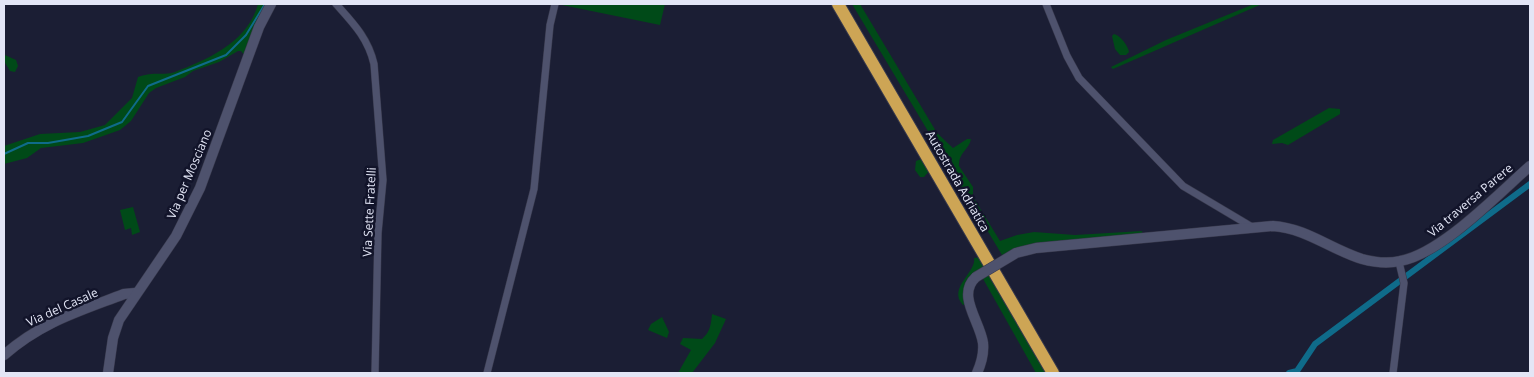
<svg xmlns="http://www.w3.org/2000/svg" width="1534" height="377" viewBox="0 0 1534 377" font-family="'Open Sans',sans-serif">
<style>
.green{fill:#004a18}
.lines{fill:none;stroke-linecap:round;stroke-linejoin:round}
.stream{stroke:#0f6b8a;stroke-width:2}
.canal{stroke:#0f6b8a;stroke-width:6}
.street-casing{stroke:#37384b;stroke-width:8}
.secondary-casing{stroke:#37384b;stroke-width:11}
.highway-casing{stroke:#37384b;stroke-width:14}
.street{stroke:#4e526d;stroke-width:7}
.secondary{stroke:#4e526d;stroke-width:10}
.highway{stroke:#cda555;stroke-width:12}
.secondary-bridge-casing{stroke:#37384b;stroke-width:11;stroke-linecap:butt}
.secondary-bridge{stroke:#4e526d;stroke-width:10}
.labels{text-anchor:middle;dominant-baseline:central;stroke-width:5;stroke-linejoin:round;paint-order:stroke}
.street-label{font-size:12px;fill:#e3e6f6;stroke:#12142a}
</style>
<rect width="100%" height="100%" fill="#1b1e34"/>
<g class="green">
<path d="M 258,4 L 267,4 L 245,56 L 241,51 L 238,51 L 219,62 L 193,71 L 185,77 L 156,88 L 149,93 L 131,121 L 120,130 L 83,143 L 41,148 L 27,158 L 4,164 L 4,146 L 40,134 L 80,132 L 105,125 L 132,98 L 138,77 C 154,71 163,76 175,72 C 209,59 248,42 258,4 Z"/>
<polygon points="557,4 665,4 660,25"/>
<path d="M 852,4 L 860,4 L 937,133 L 953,148 L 967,139 L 971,139 C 969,150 958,153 959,166 L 973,187 L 973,197 L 1000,241 L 1017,235 L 1034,232 L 1075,235 L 1142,231 L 1143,236 L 1025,246 L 1002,255 Z"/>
<polygon points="1254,4 1262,4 1113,69 1111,67 1166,40"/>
<path d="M 1114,34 C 1121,36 1128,46 1129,52 L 1126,55 L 1120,55 L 1115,49 L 1112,36 Z"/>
<polygon points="5,55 16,60 18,66 15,72 10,71 4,61"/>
<polygon points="1329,108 1340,109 1340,114 1288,145 1282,143 1272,144 1273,140"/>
<polygon points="924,158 930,170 924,177 920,177 915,170 916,161"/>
<polygon points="133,207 140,232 132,235 131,228 125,230 120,210"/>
<path d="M 981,257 L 985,266 L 976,272 L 967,304 L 963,305 C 947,288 977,272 974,258 Z"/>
<polygon points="989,273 1047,373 1036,373 982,277"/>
<path d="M 712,314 L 726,319 L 715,343 L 692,373 L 678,373 L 691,350 L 680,344 L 683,338 L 702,339 C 710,332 711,325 712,314 Z"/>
<polygon points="662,317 669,332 667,338 648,330 651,324"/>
</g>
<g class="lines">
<polyline class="stream" points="4,154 28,143 48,143 88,136 122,122 148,86 226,55 246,35 265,4"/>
<polyline class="canal" points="1289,373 1297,371 1315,344 1530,184"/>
<defs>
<g id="street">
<path d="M 336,4 C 353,23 368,38 374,64 L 383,180 L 378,233 L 375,373"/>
<polyline points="1046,4 1067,56 1079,78 1183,186 1252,227"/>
<polyline points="487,373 534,189 550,25 555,4"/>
<polyline points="1393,373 1404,283 1399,262"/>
</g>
<g id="secondary">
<path d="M 1016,253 L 1036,248 L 1273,226 C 1306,228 1332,250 1362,259 C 1373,262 1388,264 1400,261 C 1441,254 1498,194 1530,166"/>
<path d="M 976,277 C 956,295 980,321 983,343 C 984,353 981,364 977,373"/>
<path d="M 4,355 C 42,322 77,312 124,294 L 135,293"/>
<polyline points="108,373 113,338 119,320 176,236 200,188 259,27 271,4"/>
</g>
<polyline id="highway" points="838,4 1053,373"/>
</defs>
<use href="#street" class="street-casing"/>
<use href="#secondary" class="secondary-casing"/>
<use href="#highway" class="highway-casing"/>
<use href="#street" class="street"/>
<use href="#secondary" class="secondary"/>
<use href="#highway" class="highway"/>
<defs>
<polyline id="secondary-bridge" points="976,277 1016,253"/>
</defs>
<use href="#secondary-bridge" class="secondary-bridge-casing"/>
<use href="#secondary-bridge" class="secondary-bridge"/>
</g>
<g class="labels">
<g class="street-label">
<text transform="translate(189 174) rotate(-67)">Via per Mosciano</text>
<text transform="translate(958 181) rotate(60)">Autostrada Adriatica</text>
<text transform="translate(1470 200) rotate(-40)">Via traversa Parere</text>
<text transform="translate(369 212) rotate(-87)">Via Sette Fratelli</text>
<text transform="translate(62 307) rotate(-24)">Via del Casale</text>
</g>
</g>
<rect width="1534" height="377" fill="none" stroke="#e3e6f6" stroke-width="10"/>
</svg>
